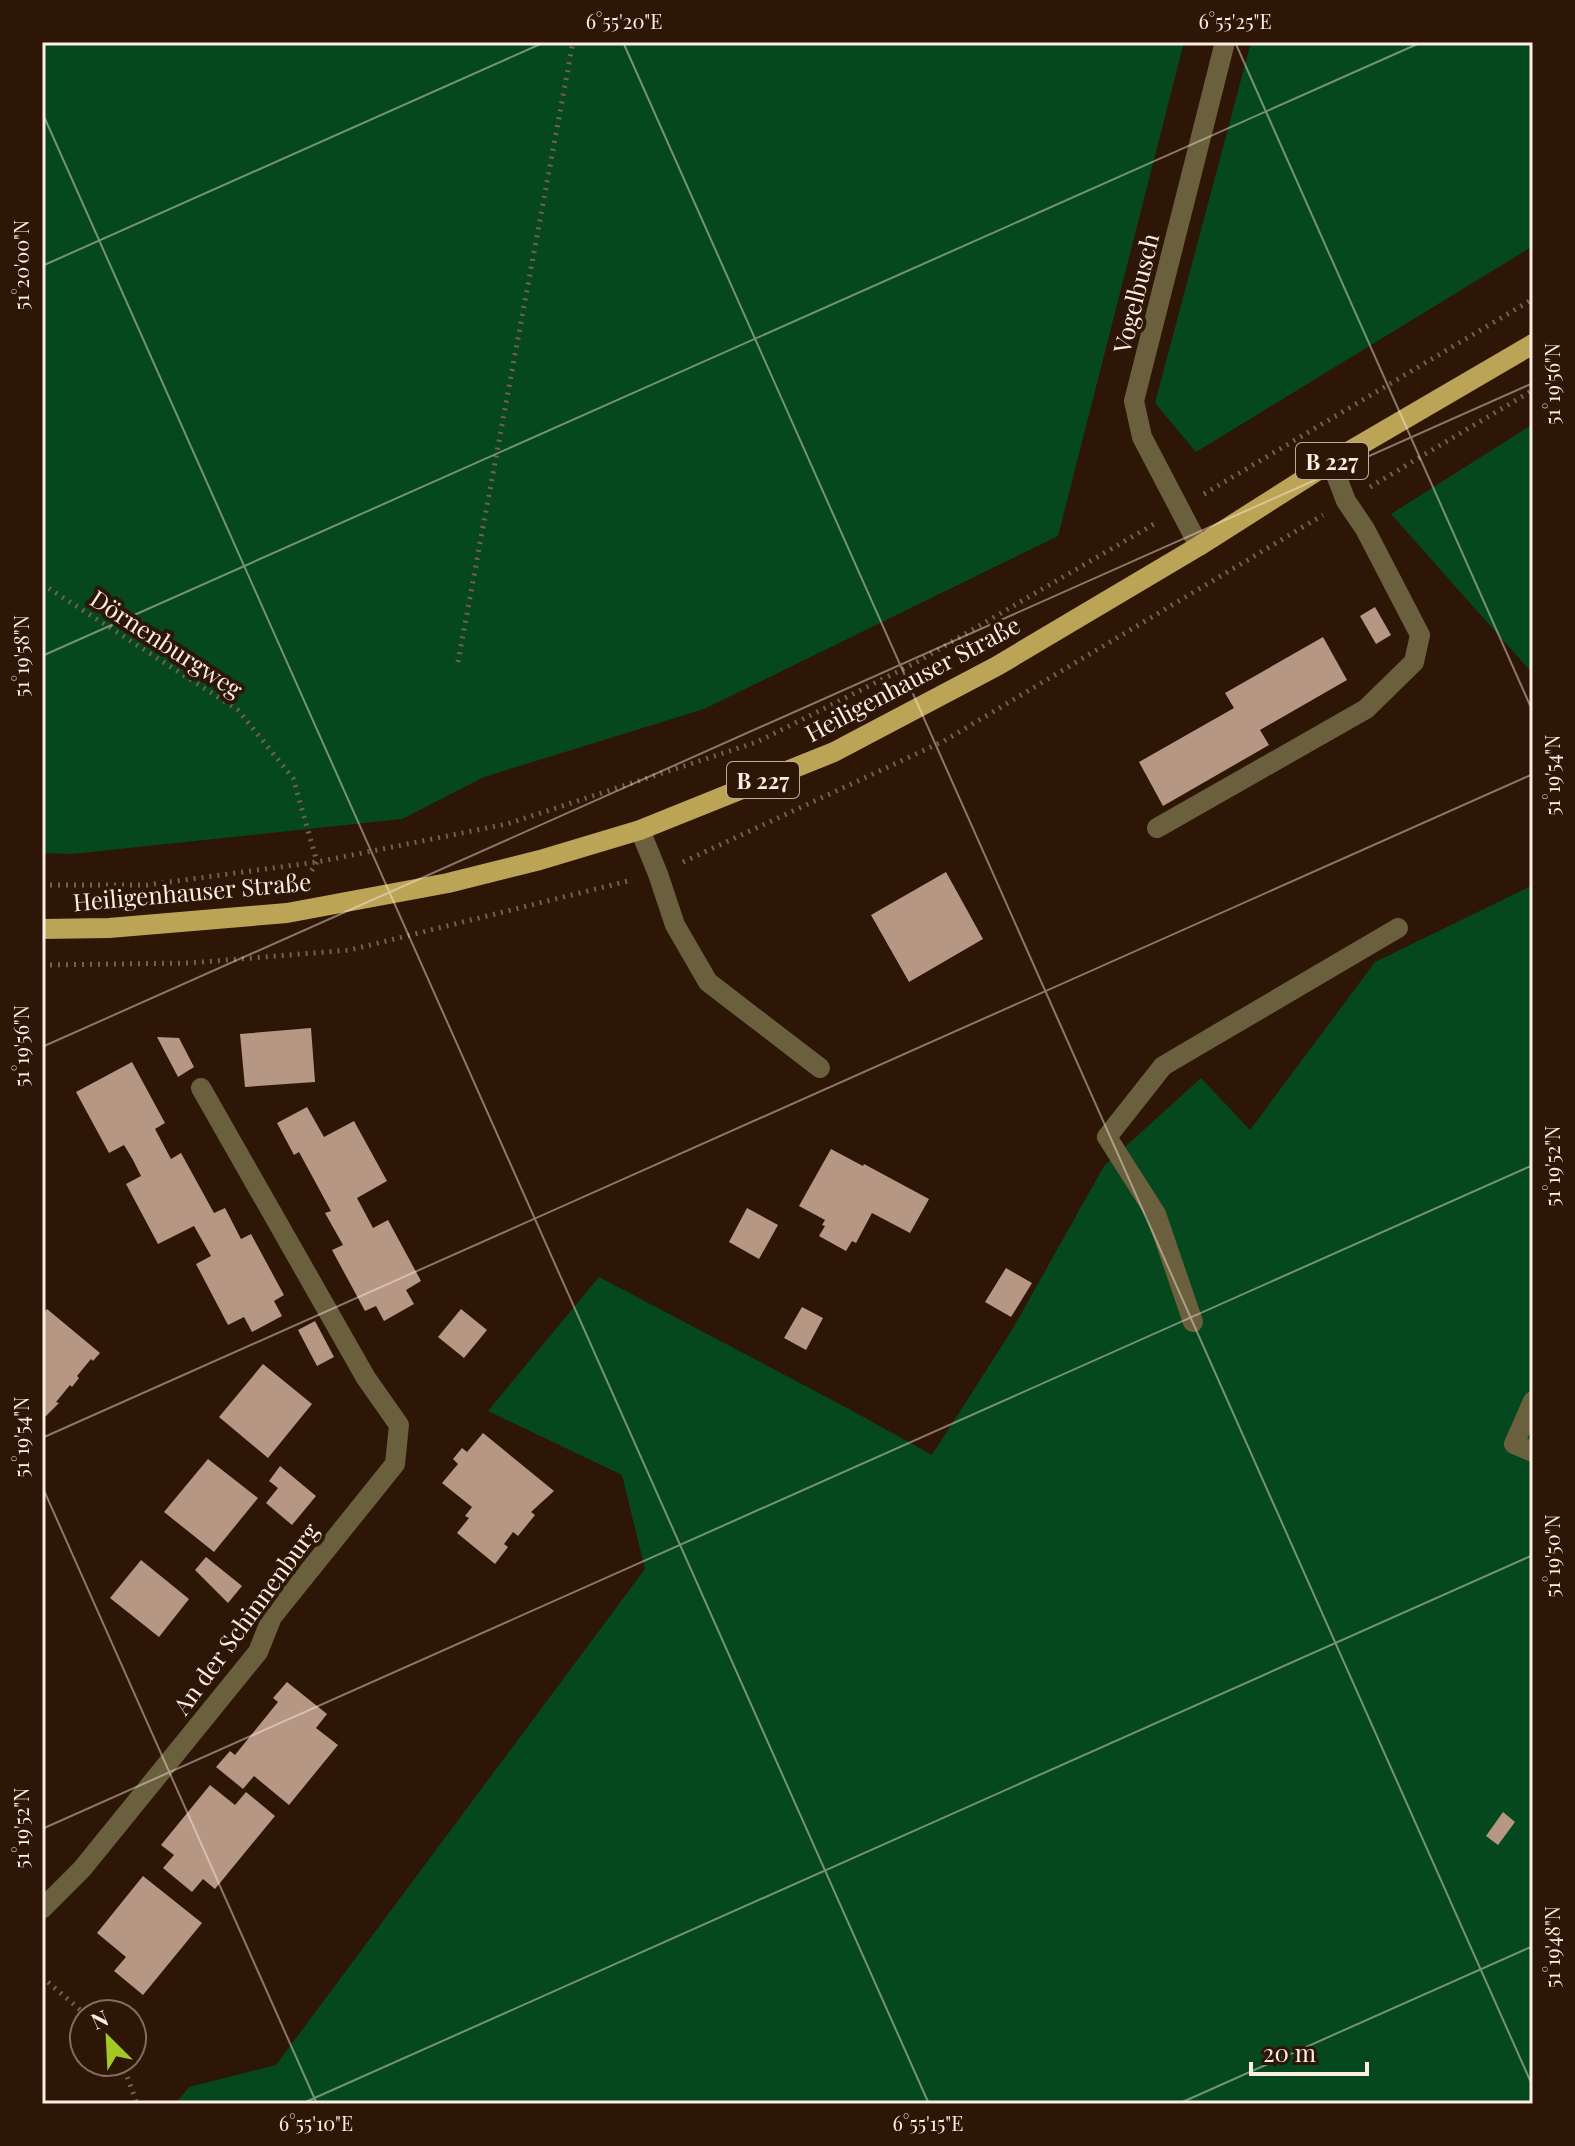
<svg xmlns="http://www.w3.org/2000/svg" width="1575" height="2146" viewBox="0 0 1575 2146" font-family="'Playfair Display',serif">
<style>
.green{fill:#06481e}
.building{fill:#b69784}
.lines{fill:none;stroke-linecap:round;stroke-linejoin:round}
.path{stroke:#745f51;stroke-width:5;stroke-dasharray:2 6;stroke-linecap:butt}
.service{stroke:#6b603d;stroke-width:20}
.minor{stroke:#6b603d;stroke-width:20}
.primary{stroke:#bca457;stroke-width:20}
.ticks{fill:none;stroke:#feede3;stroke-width:2;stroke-opacity:0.45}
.labels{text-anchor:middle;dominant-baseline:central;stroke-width:8;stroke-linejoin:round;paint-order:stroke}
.shield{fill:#2d1606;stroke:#bfaca1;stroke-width:2}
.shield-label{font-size:22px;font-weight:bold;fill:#feede3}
.street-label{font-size:24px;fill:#feede3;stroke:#2d1606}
.neatline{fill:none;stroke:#feede3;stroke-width:3}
.ticks-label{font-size:20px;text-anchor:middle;fill:#feede3}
</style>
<rect width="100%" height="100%" fill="#2d1606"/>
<g class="green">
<polygon points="42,42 1184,42 1058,536 704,709 484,777 402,819 72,854 42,853"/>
<polygon points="1251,42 1533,42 1533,246 1196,452 1155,403"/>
<polygon points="1533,424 1533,674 1391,514"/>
<polygon points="1533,885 1533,2104 175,2104 189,2087 276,2065 645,1569 622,1475 488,1411 599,1277 849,1409 932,1455 1012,1330 1104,1166 1201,1078 1250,1130 1375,962"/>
</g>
<g class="building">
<polygon points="1375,607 1391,635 1376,644 1360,616"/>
<polygon points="1323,637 1347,680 1260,730 1269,745 1163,806 1139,762 1234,708 1225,693"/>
<polygon points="946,872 983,939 909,982 871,915"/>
<polygon points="311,1028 315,1082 245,1087 240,1034"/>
<polygon points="157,1037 179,1038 194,1067 178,1077"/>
<polygon points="132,1062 165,1123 155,1129 171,1159 181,1153 214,1213 225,1208 241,1239 251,1234 284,1295 274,1301 282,1316 252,1332 244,1317 228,1325 196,1264 211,1256 194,1226 158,1244 126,1184 141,1176 133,1160 124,1145 109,1153 76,1092"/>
<polygon points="307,1107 324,1137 354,1121 387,1181 357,1198 373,1228 388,1220 421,1281 406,1290 414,1304 384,1321 376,1306 365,1311 332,1250 343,1245 325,1213 331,1211 299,1152 294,1155 277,1123"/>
<polygon points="831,1149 863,1166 864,1164 929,1199 910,1233 872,1213 856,1243 852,1241 846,1251 819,1236 825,1226 822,1225 825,1220 799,1206"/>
<polygon points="747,1208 778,1225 759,1259 729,1242"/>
<polygon points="1006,1268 1032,1283 1011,1317 985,1302"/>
<polygon points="802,1307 823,1318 806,1350 784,1338"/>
<polygon points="47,1309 100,1353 93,1361 91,1359 77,1376 79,1378 72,1387 70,1385 56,1402 59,1403 42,1420 42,1315"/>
<polygon points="461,1309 487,1330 464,1358 438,1337"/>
<polygon points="315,1321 334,1357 317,1366 298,1330"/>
<polygon points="263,1364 312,1404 268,1458 219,1417"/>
<polygon points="483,1433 554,1491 531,1512 535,1515 518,1536 513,1532 504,1544 508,1547 495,1564 457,1533 469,1518 465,1516 472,1507 442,1483 458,1464 453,1459 462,1448 467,1452"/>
<polygon points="208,1459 258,1498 214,1552 164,1512"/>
<polygon points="280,1466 316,1496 292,1525 266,1503 278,1488 269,1481"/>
<polygon points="206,1557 242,1586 228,1603 195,1570"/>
<polygon points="141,1560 189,1599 159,1637 110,1598"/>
<polygon points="287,1682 327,1714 316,1728 338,1745 289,1805 254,1776 243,1789 216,1767 230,1751 235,1755 278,1702 273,1698"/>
<polygon points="210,1785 235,1805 246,1792 275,1816 215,1889 203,1879 192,1892 163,1868 174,1855 161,1845"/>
<polygon points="1503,1812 1515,1822 1498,1845 1486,1836"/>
<polygon points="143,1876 202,1923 143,1995 114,1971 126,1957 97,1933"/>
</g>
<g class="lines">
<g class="path">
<polyline points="1370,487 1533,390"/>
<polyline points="1204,494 1533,299"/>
<polyline points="42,584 238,710 293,778 317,862 307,878"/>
<polyline points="458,662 573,42"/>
<polyline points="683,862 944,741 1323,515"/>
<polyline points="42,885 147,885 317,862 507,824 757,742 917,662 1154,524"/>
<polyline points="42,965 190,963 350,950 632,880"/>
<polyline points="42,1977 85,2014"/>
<polyline points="122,2062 137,2104"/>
</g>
<g class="service">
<polyline points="1157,828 1366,709 1414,662 1420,635 1365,529 1346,501 1331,462"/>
<polyline points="640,830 658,874 675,925 708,982 820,1068"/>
<polyline points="1193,1322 1156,1214 1107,1137 1163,1066 1398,928"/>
<polyline points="1533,1401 1514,1444 1533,1452"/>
</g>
<g class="minor">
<polyline points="1199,546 1142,437 1134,401 1225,42"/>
<polyline points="42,1909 82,1869 258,1652 272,1617 395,1464 399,1425 366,1378 201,1088"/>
</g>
<polyline class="primary" points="42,929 109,928 287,913 448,883 540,860 640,830 834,752 997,666 1199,546 1331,462 1533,344"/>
</g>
<path class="ticks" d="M 623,42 L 1533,2087M 1235,42 L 1533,712M 42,112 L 929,2104M 42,266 L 545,42M 42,656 L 1422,42M 42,1047 L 1533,383M 42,1438 L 1533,774M 42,1486 L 317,2104M 42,1829 L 1533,1165M 301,2104 L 1533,1555M 1178,2104 L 1533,1946"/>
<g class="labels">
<g class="shield">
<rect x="1296" y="443" width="72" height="36" rx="6"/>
<rect x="727" y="762" width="72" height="36" rx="6"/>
</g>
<g class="shield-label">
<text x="1332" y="461">B 227</text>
<text x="763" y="780">B 227</text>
</g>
<g class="street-label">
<text transform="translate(1135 293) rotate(-76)">Vogelbusch</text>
<text transform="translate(167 643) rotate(33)">Dörnenburgweg</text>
<text transform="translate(912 678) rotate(-28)">Heiligenhauser Straße</text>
<text transform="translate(192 891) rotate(-5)">Heiligenhauser Straße</text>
<text transform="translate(245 1618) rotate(-54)">An der Schinnenburg</text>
</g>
</g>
<rect width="1575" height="2146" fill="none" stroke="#2d1606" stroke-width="88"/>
<g transform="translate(108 2038) rotate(336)"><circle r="38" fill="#2d1606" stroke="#816c5e" stroke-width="2"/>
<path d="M0-6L14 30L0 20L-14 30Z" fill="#a3c926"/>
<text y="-12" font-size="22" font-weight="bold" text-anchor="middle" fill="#feede3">N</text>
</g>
<path d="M1251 2062v12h116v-12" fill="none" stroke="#feede3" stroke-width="4"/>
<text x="1263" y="2062" font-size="24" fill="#feede3" stroke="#2d1606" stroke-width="6" paint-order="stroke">20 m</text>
<rect x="44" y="44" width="1487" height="2058" class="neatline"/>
<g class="ticks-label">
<text x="624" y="29">6°55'20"E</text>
<text x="1235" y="29">6°55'25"E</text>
<text transform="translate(22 265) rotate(-90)" y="7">51°20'00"N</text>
<text transform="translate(1553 384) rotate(-90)" y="7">51°19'56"N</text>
<text transform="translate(22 656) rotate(-90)" y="7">51°19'58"N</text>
<text transform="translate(1553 775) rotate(-90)" y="7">51°19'54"N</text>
<text transform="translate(22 1046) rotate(-90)" y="7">51°19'56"N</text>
<text transform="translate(1553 1166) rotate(-90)" y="7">51°19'52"N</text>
<text transform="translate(22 1437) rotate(-90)" y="7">51°19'54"N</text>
<text transform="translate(1553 1556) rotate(-90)" y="7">51°19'50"N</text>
<text transform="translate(22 1828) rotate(-90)" y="7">51°19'52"N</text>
<text transform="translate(1553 1947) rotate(-90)" y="7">51°19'48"N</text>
<text x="316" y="2131">6°55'10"E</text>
<text x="928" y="2131">6°55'15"E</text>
</g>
</svg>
